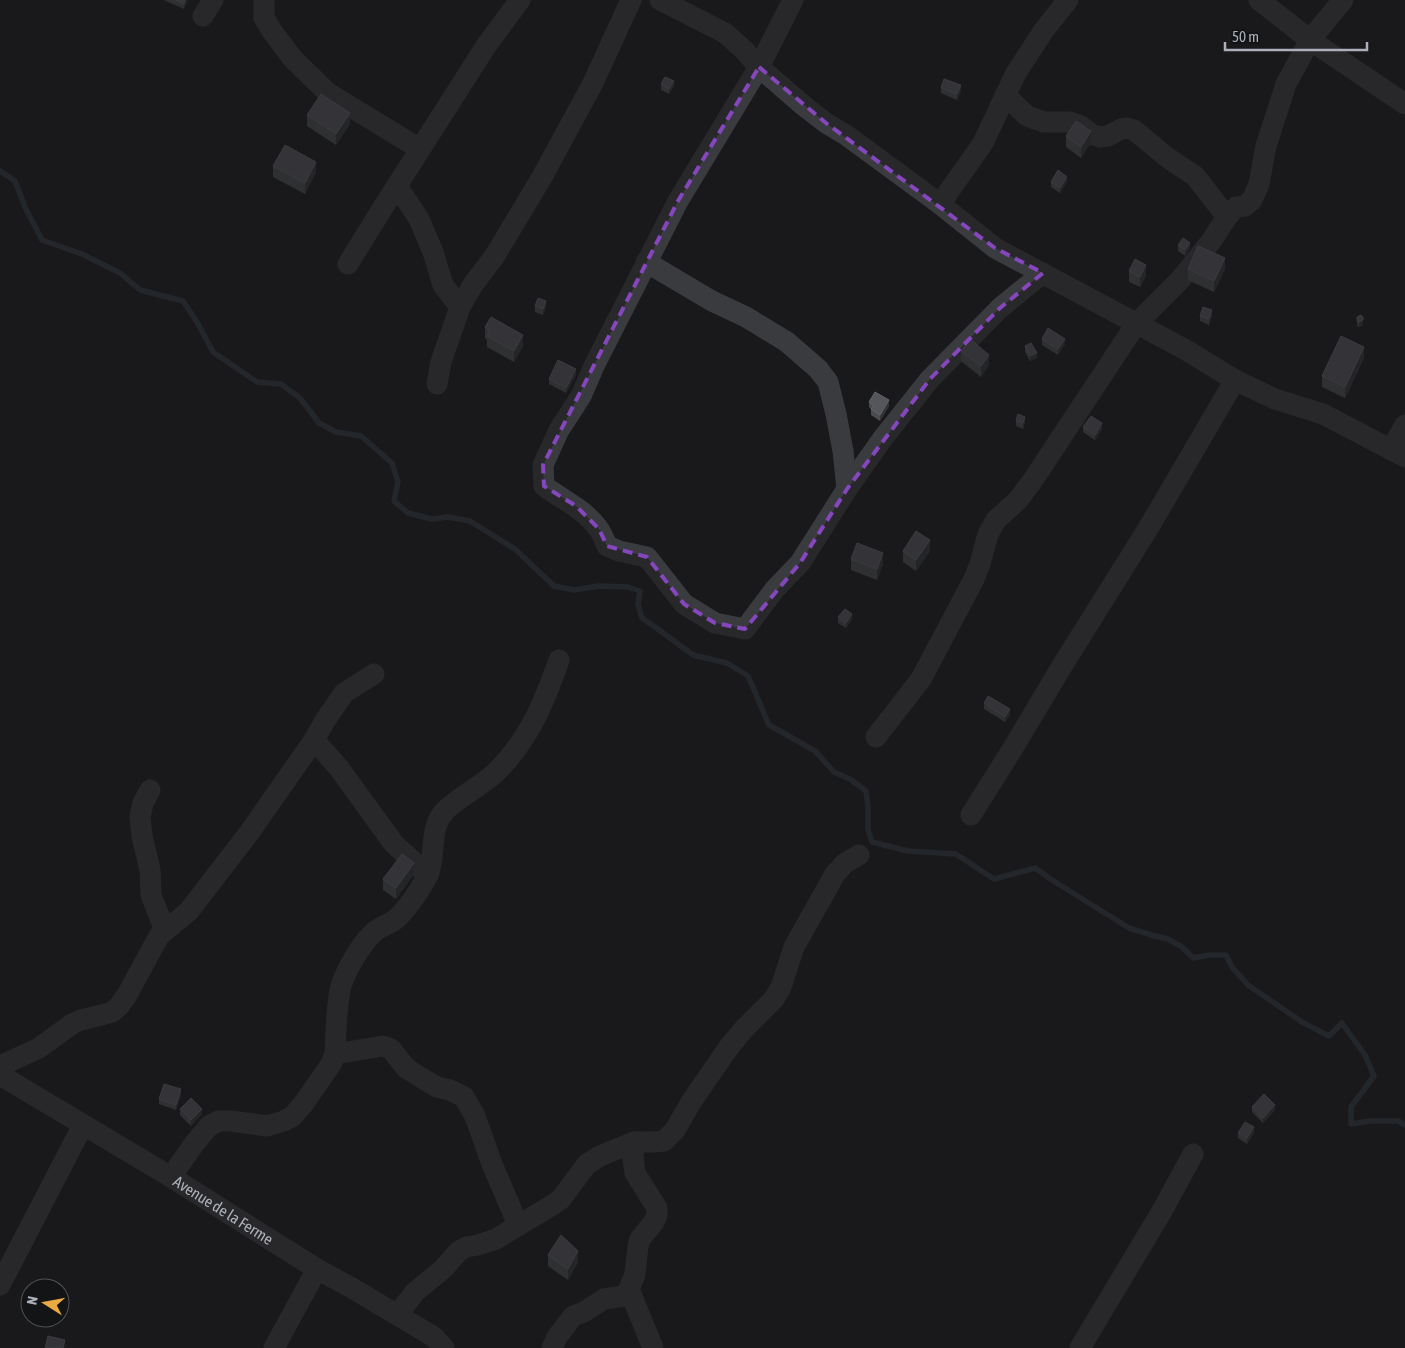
<svg xmlns="http://www.w3.org/2000/svg" width="1405" height="1348" viewBox="0 0 1405 1348" font-family="'Asap Condensed',sans-serif">
<style>
.lines{fill:none;stroke-linecap:round;stroke-linejoin:round}
.stream{stroke:#2f383e;stroke-width:5.5}
.minor{stroke:#3a3b3f;stroke-width:21}
.wall{fill:#4a4c4f}
.shaded-wall{fill:#323335}
.building{fill:#55565b;stroke:#62646a}
.marked{fill:none;stroke:#8546be;stroke-width:4;stroke-dasharray:10 6;stroke-linejoin:round}
.labels{text-anchor:middle;dominant-baseline:central;stroke-width:4.5;stroke-linejoin:round;paint-order:stroke}
.street-label{font-size:16px;fill:#acb0ba;stroke:#131416}
</style>
<rect width="100%" height="100%" fill="#19191b"/>
<g class="lines">
<polyline class="stream" points="0,171 15,181 25,207 42,240 82,254 120,273 140,290 183,301 197,322 213,352 257,382 281,384 300,398 319,423 336,432 361,436 392,463 398,482 394,501 408,513 432,519 448,517 470,521 515,549 554,586 574,590 598,586 628,587 640,591 638,604 642,618 655,627 693,655 727,663 748,676 769,725 815,751 834,772 850,779 866,791 868,807 868,829 872,842 908,851 956,854 994,879 1035,868 1052,880 1129,928 1155,936 1168,939 1182,947 1193,958 1209,955 1226,955 1232,967 1248,985 1302,1022 1329,1036 1342,1023 1365,1055 1374,1076 1351,1107 1351,1124 1371,1121 1398,1121 1405,1125"/>
<g class="minor">
<polyline points="264,0 264,18 272,31 293,59 328,93 420,149"/>
<polyline points="660,0 725,33 744,50 759,67 804,106 826,123 846,135 940,204 995,248 1186,350 1235,380 1275,399 1323,414 1405,457"/>
<path d="M 793,0 L 759,67 L 678,201 L 594,366 L 581,396 L 559,430 L 543,465 L 544,486 C 563,500 584,509 598,528 C 602,533 605,541 607,546 L 619,551 L 647,557 L 684,604 L 715,623 L 745,629 L 775,589 L 800,563 L 847,489 L 883,438 L 930,379 L 1000,308 L 1043,273"/>
<polyline points="1259,0 1310,40 1405,104"/>
<polyline points="203,16 213,0"/>
<polyline points="1005,95 1027,116 1044,122 1070,122 1081,126 1091,134 1100,137 1108,136 1121,129 1126,128 1134,130 1168,158 1195,176 1227,217"/>
<polyline points="397,186 419,219 433,252 443,285 460,307"/>
<polyline points="940,204 983,143 1016,73 1044,30 1068,0"/>
<polyline points="646,262 712,301 746,317 787,342 818,369 828,382 836,414 843,451 847,489"/>
<polyline points="348,264 382,209 486,46 520,0"/>
<polyline points="437,384 441,362 460,307 474,283 494,257 542,177 593,83 631,0"/>
<polyline points="1391,450 1405,425"/>
<polyline points="876,737 921,679 974,579 980,564 988,534 996,520 1018,500 1033,480 1136,324 1180,280 1212,240 1227,217 1236,207 1245,206 1252,200 1259,184 1266,146 1286,84 1310,40 1343,0"/>
<polyline points="314,740 339,768 394,844 428,875"/>
<polyline points="150,790 143,803 140,817 142,836 150,870 151,895 165,931"/>
<polyline points="971,815 1013,748 1062,666 1149,527 1235,380"/>
<polyline points="335,1054 383,1046 391,1049 406,1068 420,1077 437,1087 450,1090 464,1097 475,1116 492,1164 518,1225"/>
<polyline points="0,1066 39,1048 72,1024 81,1020 102,1015 112,1012 119,1006 127,995 159,936 189,911 249,833 314,740 326,719 344,693 374,674"/>
<path id="s1" d="M 0,1075 L 171,1177 L 317,1269 L 352,1288 L 434,1337 L 444,1348"/>
<path d="M 171,1177 L 194,1144 L 209,1126 L 219,1121 L 231,1121 L 267,1126 L 284,1121 L 293,1116 L 304,1103 L 331,1064 L 335,1054 C 336,1033 336,1005 341,986 C 346,970 360,946 372,934 C 379,926 390,925 397,918 C 407,909 422,887 428,875 C 436,856 429,830 443,813 C 455,799 480,787 494,774 C 528,742 544,703 559,660"/>
<polyline points="0,1285 83,1125"/>
<polyline points="629,1289 653,1348"/>
<polyline points="397,1315 415,1292 443,1269 459,1251 466,1247 478,1245 496,1239 554,1204 561,1199 587,1164 600,1156 634,1142 654,1142 664,1141 675,1130 691,1102 729,1047 744,1029 774,999 781,987 794,947 835,874 845,863 859,855"/>
<polyline points="274,1348 317,1269"/>
<polyline points="552,1348 557,1337 573,1316 584,1312 604,1299 624,1296 629,1289 635,1274 638,1246 640,1239 654,1222 657,1215 657,1208 635,1173 633,1157 634,1142"/>
<polyline points="1080,1348 1162,1211 1193,1154"/>
</g>
</g>
<g class="wall">
<polygon points="164,0 188,0 184,9"/>
<polygon points="661,84 674,86 669,94 661,90"/>
<polygon points="941,88 961,91 957,100 941,93"/>
<polygon points="307,115 350,124 336,145 307,126"/>
<polygon points="1066,136 1091,142 1081,158 1066,147"/>
<polygon points="273,166 316,172 305,194 273,177"/>
<polygon points="1051,182 1067,182 1060,193 1051,187"/>
<polygon points="1178,245 1190,248 1185,256 1178,251"/>
<polygon points="1188,269 1225,269 1214,292 1188,280"/>
<polygon points="1129,271 1146,276 1140,287 1129,282"/>
<polygon points="535,306 546,307 543,315 535,312"/>
<polygon points="1200,316 1212,316 1209,325 1200,321"/>
<polygon points="1357,317 1363,325 1359,327 1357,326"/>
<polygon points="485,327 523,346 514,362 487,347 487,340 485,338"/>
<polygon points="1042,339 1065,344 1058,355 1042,345"/>
<polygon points="1025,346 1037,358 1030,361 1025,352"/>
<polygon points="961,351 989,365 981,377 961,361"/>
<polygon points="1364,358 1345,398 1322,387 1322,376"/>
<polygon points="576,375 566,393 549,384 549,379"/>
<polygon points="869,402 889,406 880,421 871,415 871,409 869,407"/>
<polygon points="1016,421 1025,422 1023,429 1016,426"/>
<polygon points="1083,427 1102,429 1095,440 1083,432"/>
<polygon points="903,551 930,551 916,571 903,562"/>
<polygon points="851,559 883,564 877,580 851,570"/>
<polygon points="838,617 852,619 846,628 838,623"/>
<polygon points="984,703 1010,715 1005,722 984,709"/>
<polygon points="414,874 396,899 383,890 383,879"/>
<polygon points="181,1095 176,1110 159,1104 159,1099"/>
<polygon points="1252,1107 1275,1110 1263,1123 1252,1112"/>
<polygon points="180,1109 202,1114 191,1126 180,1115"/>
<polygon points="1238,1133 1254,1133 1247,1144 1238,1138"/>
<polygon points="548,1255 578,1262 568,1280 548,1266"/>
</g>
<g class="shaded-wall">
<polygon points="185,0 188,0 184,9 184,4"/>
<polygon points="674,81 674,86 669,94 669,89"/>
<polygon points="961,85 961,91 957,100 957,94"/>
<polygon points="350,113 350,124 336,145 336,134"/>
<polygon points="1091,131 1091,142 1081,158 1081,147"/>
<polygon points="316,162 316,172 305,194 305,183"/>
<polygon points="1067,177 1067,182 1060,193 1060,188"/>
<polygon points="1190,243 1190,248 1185,256 1185,250"/>
<polygon points="1225,258 1225,269 1214,292 1214,281"/>
<polygon points="1146,265 1146,276 1140,287 1140,277"/>
<polygon points="546,301 546,307 543,315 543,309"/>
<polygon points="1212,310 1212,316 1209,325 1209,319"/>
<polygon points="1363,320 1363,325 1359,327 1359,322"/>
<polygon points="523,335 523,346 514,362 514,351"/>
<polygon points="1065,339 1065,344 1058,355 1058,349"/>
<polygon points="1364,347 1364,358 1345,398 1345,387"/>
<polygon points="1037,353 1037,358 1030,361 1030,356"/>
<polygon points="989,355 989,365 981,377 981,366"/>
<polygon points="576,369 576,375 566,393 566,388"/>
<polygon points="889,400 889,406 880,421 880,415"/>
<polygon points="1025,417 1025,422 1023,429 1023,423"/>
<polygon points="1102,423 1102,429 1095,440 1095,435"/>
<polygon points="930,540 930,551 916,571 916,560"/>
<polygon points="883,553 883,564 877,580 877,569"/>
<polygon points="852,614 852,619 846,628 846,623"/>
<polygon points="1010,709 1010,715 1005,722 1005,717"/>
<polygon points="414,863 414,874 396,899 396,888"/>
<polygon points="181,1089 181,1095 176,1110 176,1105"/>
<polygon points="1275,1105 1275,1110 1263,1123 1263,1118"/>
<polygon points="202,1109 202,1114 191,1126 191,1120"/>
<polygon points="1254,1127 1254,1133 1247,1144 1247,1138"/>
<polygon points="578,1251 578,1262 568,1280 568,1269"/>
</g>
<g class="building">
<polygon points="176,0 185,0 184,4"/>
<polygon points="665,77 674,81 669,89 661,84"/>
<polygon points="944,79 961,85 957,94 941,88"/>
<polygon points="321,94 350,113 336,134 307,115"/>
<polygon points="1076,121 1091,131 1081,147 1066,136"/>
<polygon points="285,145 316,162 305,183 273,166"/>
<polygon points="1058,170 1067,177 1060,188 1051,182"/>
<polygon points="1183,238 1190,243 1185,250 1178,245"/>
<polygon points="1198,246 1225,258 1214,281 1188,269"/>
<polygon points="1135,259 1146,265 1140,277 1129,271"/>
<polygon points="538,298 546,301 543,309 535,306"/>
<polygon points="1203,307 1212,310 1209,319 1200,316"/>
<polygon points="1361,315 1363,317 1363,320 1359,322 1357,321 1357,317"/>
<polygon points="491,317 523,335 514,351 487,336 490,331 485,327"/>
<polygon points="1048,328 1065,339 1058,349 1042,339"/>
<polygon points="1341,336 1364,347 1345,387 1322,376"/>
<polygon points="970,339 989,355 981,366 961,351"/>
<polygon points="1031,343 1037,353 1030,356 1025,346"/>
<polygon points="558,360 576,369 566,388 549,379"/>
<polygon points="875,392 889,400 880,415 871,409 874,405 869,402"/>
<polygon points="1018,414 1025,417 1023,423 1016,421"/>
<polygon points="1091,416 1102,423 1095,435 1083,427"/>
<polygon points="916,531 930,540 916,560 903,551"/>
<polygon points="857,543 883,553 877,569 851,559"/>
<polygon points="845,609 852,614 846,623 838,617"/>
<polygon points="988,696 1010,709 1005,717 984,703"/>
<polygon points="402,854 414,863 396,888 383,879"/>
<polygon points="164,1084 181,1089 176,1105 159,1099"/>
<polygon points="1264,1094 1275,1105 1263,1118 1252,1107"/>
<polygon points="191,1098 202,1109 191,1120 180,1109"/>
<polygon points="1245,1122 1254,1127 1247,1138 1238,1133"/>
<polygon points="561,1235 578,1251 568,1269 548,1255"/>
<polygon points="48,1336 65,1340 63,1348 45,1348"/>
</g>
<path d="M0 0H1405V1348H0ZM 759,67 L 826,123 L 995,248 L 1043,273 L 1000,308 L 930,379 L 847,489 L 800,563 L 745,629 L 715,623 L 684,604 L 647,557 L 607,546 L 599,529 L 576,506 L 544,486 L 543,465 L 678,201 Z" fill="#19191b" fill-opacity=".55" fill-rule="evenodd"/>
<path class="marked" d="M 759,67 L 826,123 L 995,248 L 1043,273 L 1000,308 L 930,379 L 847,489 L 800,563 L 745,629 L 715,623 L 684,604 L 647,557 L 607,546 L 599,529 L 576,506 L 544,486 L 543,465 L 678,201 Z"/>
<g class="labels">
<g class="street-label">
<text stroke="none"><textPath href="#s1" startOffset="261">Avenue de la Ferme</textPath></text>
</g>
</g>
<g transform="translate(45 1303) rotate(281)"><circle r="24" fill="#131416" stroke="#505258"/>
<path d="M0-4L9 19L0 12L-9 19Z" fill="#eaa941"/>
<text y="-8" font-size="14" font-weight="bold" text-anchor="middle" fill="#acb0ba">N</text>
</g>
<path d="M1225 42v8h142v-8" fill="none" stroke="#acb0ba" stroke-width="2.5"/>
<text x="1232" y="42" font-size="15" fill="#acb0ba" stroke="#131416" stroke-width="4" paint-order="stroke">50 m</text>
</svg>
